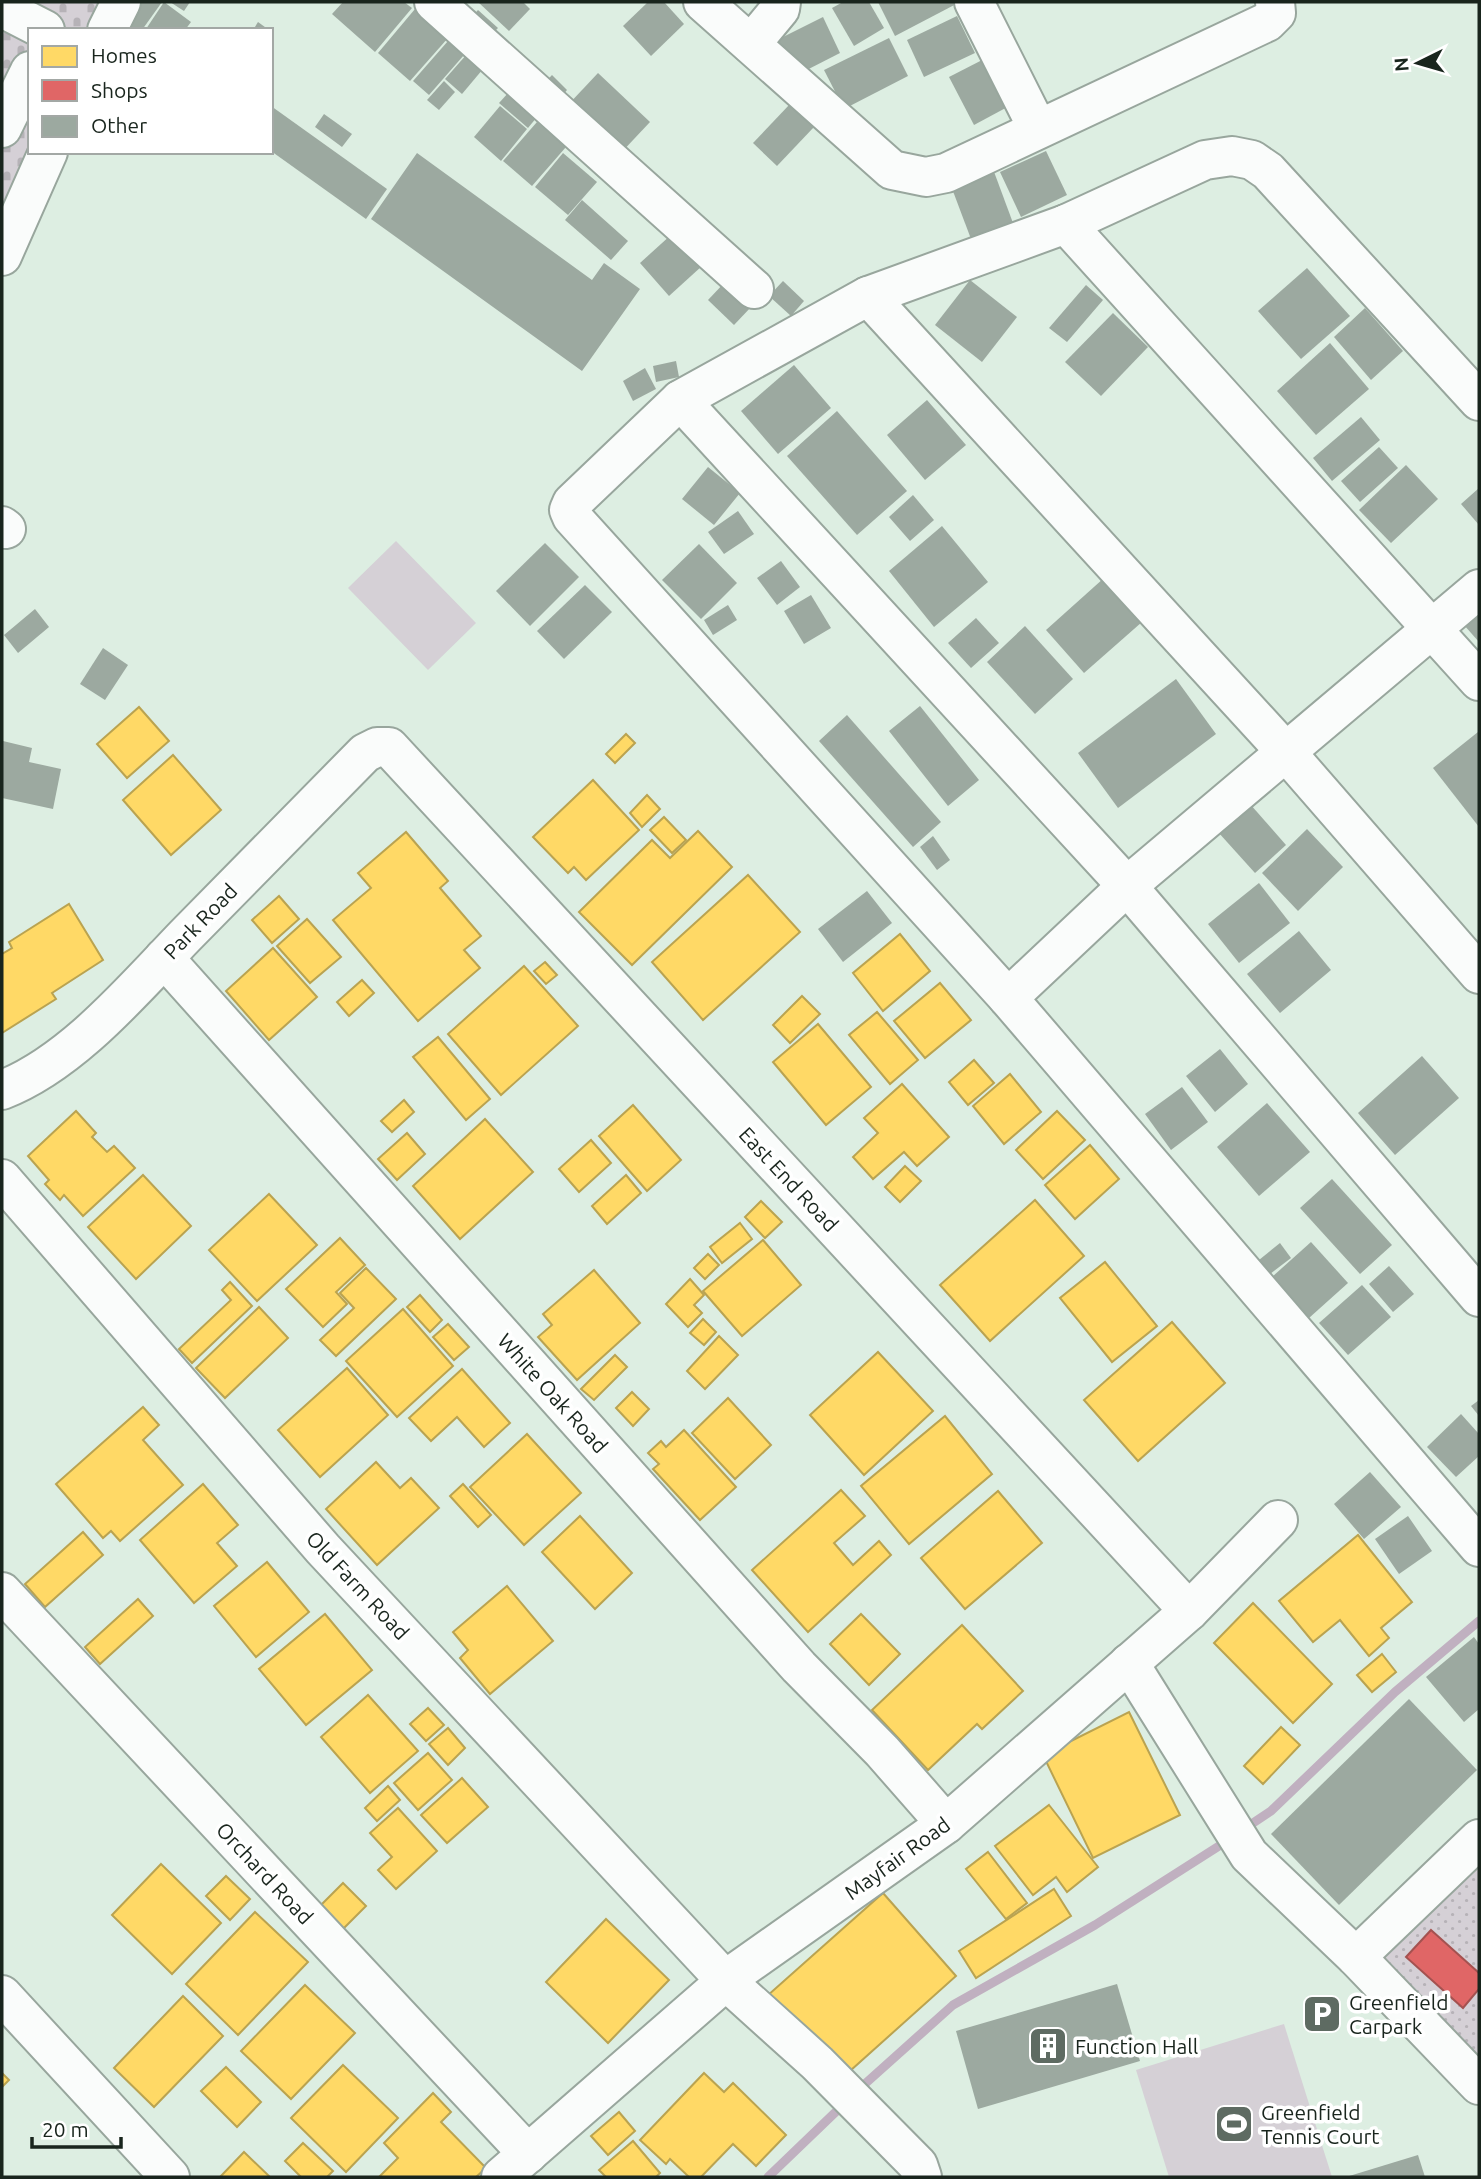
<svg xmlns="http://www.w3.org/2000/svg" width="1481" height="2179" viewBox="0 0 1481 2179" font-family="Ubuntu,sans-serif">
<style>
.green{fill:#d5d0d6}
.cemetery{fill:url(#cemetery-stones)}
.park{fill:url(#park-dots)}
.homes{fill:#ffd966;stroke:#baa350;stroke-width:2}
.shops{fill:#e06666;stroke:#a45250;stroke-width:2}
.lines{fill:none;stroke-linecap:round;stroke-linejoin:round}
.stream{stroke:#c0b0c0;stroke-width:9}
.building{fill:#9ca9a0}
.minor-casing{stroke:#98a69d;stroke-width:42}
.minor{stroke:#fafcfb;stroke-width:38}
.labels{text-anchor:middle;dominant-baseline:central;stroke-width:7;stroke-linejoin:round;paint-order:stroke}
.street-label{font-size:21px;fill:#19251d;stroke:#fff}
.poi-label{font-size:21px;fill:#19251d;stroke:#fff;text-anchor:start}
</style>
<defs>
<pattern id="cemetery-stones" width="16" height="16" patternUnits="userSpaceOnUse" patternTransform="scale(1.75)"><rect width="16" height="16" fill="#d5d0d6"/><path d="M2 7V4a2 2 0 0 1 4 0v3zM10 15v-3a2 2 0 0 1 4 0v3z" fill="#b6b2b7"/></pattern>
<pattern id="park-dots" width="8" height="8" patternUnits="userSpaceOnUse" patternTransform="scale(1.75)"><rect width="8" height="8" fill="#d5d0d6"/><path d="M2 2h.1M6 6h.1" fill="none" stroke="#b6b2b7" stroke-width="1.8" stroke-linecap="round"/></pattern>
</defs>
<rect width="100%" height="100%" fill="#ddeee2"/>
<g class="green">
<polygon points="396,541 476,623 428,670 348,588"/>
<polygon points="1284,2024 1332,2177 1169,2177 1136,2070"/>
</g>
<polygon class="cemetery" points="2,2 111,2 97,30 30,30 30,152 2,220"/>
<polygon class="park" points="1479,1839 1479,2085 1356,1957"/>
<g class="homes">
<polygon points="139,707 169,741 127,778 97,744"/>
<polygon points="626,734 635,743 615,763 606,754"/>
<polygon points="173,755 221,810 171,855 123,800"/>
<polygon points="593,780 639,830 586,880 574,867 568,873 533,837"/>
<polygon points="647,795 660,809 642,827 630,813"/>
<polygon points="664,817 686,840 672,853 650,830"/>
<polygon points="698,831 732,867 632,965 579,912 652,840 670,858"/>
<polygon points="406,832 448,881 440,888 481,936 464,950 480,968 418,1021 333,920 371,888 358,873"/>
<polygon points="748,875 800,932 703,1020 652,962"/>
<polygon points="279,896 299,919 272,943 252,920"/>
<polygon points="69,904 103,960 52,993 56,999 2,1033 2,954 12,948 9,942"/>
<polygon points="307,919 341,957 310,983 277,946"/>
<polygon points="900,934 930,971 883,1011 853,973"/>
<polygon points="273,948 317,997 269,1040 226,991"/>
<polygon points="545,962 557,975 546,984 534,971"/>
<polygon points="524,966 578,1026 501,1095 448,1034"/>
<polygon points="362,980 374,993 349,1016 337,1002"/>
<polygon points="940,983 971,1020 925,1058 894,1021"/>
<polygon points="802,996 820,1014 790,1043 773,1025"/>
<polygon points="877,1012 918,1060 890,1084 849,1035"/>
<polygon points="818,1024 871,1087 826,1125 773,1062"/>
<polygon points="438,1037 490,1099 466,1120 413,1057"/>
<polygon points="974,1060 994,1083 968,1105 949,1082"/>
<polygon points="1010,1074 1041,1112 1004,1144 973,1106"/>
<polygon points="902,1084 949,1137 917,1166 904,1152 873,1179 853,1157 878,1133 864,1118"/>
<polygon points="404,1100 414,1112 392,1132 381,1121"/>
<polygon points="633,1105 681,1160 647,1191 599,1136"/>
<polygon points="76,1111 96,1133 92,1137 107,1152 114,1146 135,1168 83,1216 64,1195 60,1200 45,1184 49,1180 28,1156"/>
<polygon points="1057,1111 1085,1140 1043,1179 1016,1150"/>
<polygon points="485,1119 533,1172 460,1239 413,1186"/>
<polygon points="407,1133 425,1154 397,1180 378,1159"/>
<polygon points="591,1140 611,1163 579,1192 559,1169"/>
<polygon points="1090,1145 1119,1179 1075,1219 1045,1185"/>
<polygon points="905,1166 921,1181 900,1202 885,1187"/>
<polygon points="143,1175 191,1226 136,1279 88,1227"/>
<polygon points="626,1175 641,1193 607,1224 592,1206"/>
<polygon points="269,1194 317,1245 257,1301 209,1250"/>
<polygon points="1035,1200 1084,1256 990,1341 940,1285"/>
<polygon points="761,1201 782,1222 765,1238 745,1217"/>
<polygon points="740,1223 752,1239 722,1263 710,1247"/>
<polygon points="340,1238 365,1265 336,1292 347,1304 323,1327 286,1289"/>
<polygon points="763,1240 801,1285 742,1336 703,1291"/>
<polygon points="708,1254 719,1265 705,1279 694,1268"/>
<polygon points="1105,1262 1157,1326 1112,1362 1060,1298"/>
<polygon points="366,1268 396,1299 336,1356 320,1340 354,1308 340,1293"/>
<polygon points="594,1270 640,1323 577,1380 538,1337 552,1325 543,1314"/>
<polygon points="690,1279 704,1295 694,1305 702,1313 688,1327 666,1304"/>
<polygon points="230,1282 252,1306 192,1363 179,1349 231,1300 222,1290"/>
<polygon points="420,1295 442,1320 430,1332 407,1307"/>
<polygon points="259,1307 288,1338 225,1398 196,1368"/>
<polygon points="403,1309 453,1366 397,1417 346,1361"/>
<polygon points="703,1319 716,1332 704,1345 690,1333"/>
<polygon points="1172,1322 1225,1383 1138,1461 1084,1400"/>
<polygon points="448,1324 469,1347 454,1360 433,1337"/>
<polygon points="719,1336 738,1355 705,1389 687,1371"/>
<polygon points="878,1352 933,1411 864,1475 810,1415"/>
<polygon points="615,1355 627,1367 594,1400 581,1389"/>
<polygon points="347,1368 388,1415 320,1477 278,1430"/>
<polygon points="462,1369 510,1423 484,1447 457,1417 431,1441 409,1418"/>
<polygon points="632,1392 649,1409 633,1426 616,1408"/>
<polygon points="728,1398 771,1445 735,1479 692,1433"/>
<polygon points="143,1407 159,1425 143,1440 183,1485 120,1541 111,1531 103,1538 56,1484"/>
<polygon points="945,1416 992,1474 909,1544 861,1486"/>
<polygon points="684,1430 736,1487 700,1520 653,1469 659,1464 648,1453 661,1441 666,1447"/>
<polygon points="527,1434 581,1493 524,1545 470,1487"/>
<polygon points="376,1462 400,1488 411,1478 439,1508 377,1565 326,1509"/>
<polygon points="203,1484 238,1525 217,1543 237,1566 194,1603 140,1540"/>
<polygon points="463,1484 491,1515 478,1527 450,1496"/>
<polygon points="841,1490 865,1516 834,1543 853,1565 879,1541 891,1555 808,1632 752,1570"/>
<polygon points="998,1491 1042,1543 965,1609 921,1558"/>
<polygon points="580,1516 632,1573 595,1609 542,1552"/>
<polygon points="83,1532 103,1555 45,1607 25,1584"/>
<polygon points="1358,1535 1412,1602 1381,1628 1389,1638 1369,1656 1340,1620 1313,1642 1279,1601"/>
<polygon points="267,1562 309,1612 256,1657 214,1606"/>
<polygon points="507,1586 553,1641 490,1694 460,1658 468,1650 453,1632"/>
<polygon points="138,1599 153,1616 100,1664 85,1647"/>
<polygon points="1253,1603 1332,1684 1293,1723 1214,1643"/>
<polygon points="325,1614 372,1670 306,1725 259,1669"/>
<polygon points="861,1614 900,1654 869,1685 830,1644"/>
<polygon points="962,1625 1023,1691 982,1729 977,1724 928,1770 872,1710"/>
<polygon points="1382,1654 1396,1672 1372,1692 1357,1675"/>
<polygon points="368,1695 418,1751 370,1793 321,1737"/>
<polygon points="428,1708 444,1725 426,1741 410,1724"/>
<polygon points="1129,1712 1180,1815 1093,1858 1043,1755"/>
<polygon points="1281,1727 1300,1745 1263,1784 1244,1766"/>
<polygon points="448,1728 465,1748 448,1765 429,1744"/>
<polygon points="428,1753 452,1780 418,1810 394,1783"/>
<polygon points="462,1778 488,1807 447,1843 421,1815"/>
<polygon points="388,1786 400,1800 377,1821 365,1808"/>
<polygon points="1049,1805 1098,1867 1067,1892 1056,1877 1033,1895 995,1846"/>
<polygon points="398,1808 437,1851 396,1889 378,1870 392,1857 370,1833"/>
<polygon points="988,1852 1027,1903 1006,1919 966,1869"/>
<polygon points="161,1864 221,1923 172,1974 112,1915"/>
<polygon points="226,1876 250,1899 230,1920 206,1896"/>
<polygon points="343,1883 366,1906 341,1931 318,1908"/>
<polygon points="1054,1889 1071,1916 976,1978 959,1951"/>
<polygon points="883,1893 956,1976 841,2079 767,1996"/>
<polygon points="255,1912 308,1962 238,2035 186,1984"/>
<polygon points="606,1919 669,1980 608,2043 546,1982"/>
<polygon points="305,1985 355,2033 291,2099 241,2051"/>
<polygon points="183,1996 223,2036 154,2107 114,2068"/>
<polygon points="343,2065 398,2118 346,2172 291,2118"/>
<polygon points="226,2067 261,2102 237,2127 201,2091"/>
<polygon points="2,2073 9,2080 2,2087"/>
<polygon points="704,2073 724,2092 733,2083 786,2135 756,2166 733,2144 701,2177 689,2177 670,2159 666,2164 640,2140"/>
<polygon points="433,2093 451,2112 441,2122 486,2168 476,2177 379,2177 398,2158 384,2143"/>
<polygon points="619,2112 635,2131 608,2155 591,2136"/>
<polygon points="633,2141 660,2173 656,2177 606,2177 599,2170"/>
<polygon points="303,2143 333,2171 327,2177 301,2177 285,2161"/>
<polygon points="244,2152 270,2177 220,2177"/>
</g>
<polygon class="shops" points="1431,1930 1479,1973 1479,1989 1463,2008 1406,1957"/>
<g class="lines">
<g class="stream">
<polyline points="1244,1829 1271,1811 1395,1692 1479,1621"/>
<polyline points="857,2091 953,2005 1095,1925 1230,1839"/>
<polyline points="768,2177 845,2103"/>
</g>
</g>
<g class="building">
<polygon points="136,2 162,2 142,30 116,30"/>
<polygon points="164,2 191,22 185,30 146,29"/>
<polygon points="170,2 190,2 184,11"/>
<polygon points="343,2 404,2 412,8 375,52 332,14"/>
<polygon points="478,2 523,2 530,9 509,31"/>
<polygon points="648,2 664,2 684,24 651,56 623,26"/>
<polygon points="843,2 869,2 884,28 854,46 832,8"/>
<polygon points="878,2 960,2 895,36"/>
<polygon points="415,9 448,38 410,81 378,53"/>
<polygon points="478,10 498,28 488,38 469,20"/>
<polygon points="957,16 975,53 924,77 907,40"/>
<polygon points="823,17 840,53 793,77 775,41"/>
<polygon points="258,22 269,30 253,30"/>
<polygon points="889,38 908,76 844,109 824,70"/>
<polygon points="448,41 464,55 429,95 413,81"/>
<polygon points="467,54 483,69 462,94 445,79"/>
<polygon points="988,57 1013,104 974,125 949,77"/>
<polygon points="598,73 650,122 618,156 567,106"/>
<polygon points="552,75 567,90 555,104 539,89"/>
<polygon points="444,81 455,92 439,110 427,100"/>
<polygon points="509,92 537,117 528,128 499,103"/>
<polygon points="790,104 814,127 777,166 753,143"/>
<polygon points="271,106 387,189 366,219 271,151"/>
<polygon points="500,106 527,129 501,161 474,137"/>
<polygon points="324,114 352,134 342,147 315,127"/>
<polygon points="537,122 566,147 532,186 503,161"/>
<polygon points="1046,151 1067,195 1021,217 1000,172"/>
<polygon points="417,153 592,280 604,263 640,289 582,371 371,219"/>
<polygon points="563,153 597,182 568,215 535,187"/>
<polygon points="990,161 1013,223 971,239 948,178"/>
<polygon points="582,200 628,241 611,260 565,220"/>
<polygon points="672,234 702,266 669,296 640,263"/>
<polygon points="1307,268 1350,316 1301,359 1258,311"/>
<polygon points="970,280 1017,317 982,362 935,325"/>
<polygon points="726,281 752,306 734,325 708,300"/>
<polygon points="783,281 804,301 791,316 769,296"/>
<polygon points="1086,285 1103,300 1067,342 1049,328"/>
<polygon points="1365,308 1403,351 1371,380 1334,337"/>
<polygon points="1113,313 1148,347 1101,396 1065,362"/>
<polygon points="1330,343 1369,389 1316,435 1277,391"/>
<polygon points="676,361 679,377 656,382 653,366"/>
<polygon points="794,365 831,408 778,454 741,411"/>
<polygon points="645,368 656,389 633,401 623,381"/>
<polygon points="927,400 966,445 925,480 887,435"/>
<polygon points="837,411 907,491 857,535 787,456"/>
<polygon points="1361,417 1380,440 1332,481 1313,458"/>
<polygon points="1379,447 1398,468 1360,502 1341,481"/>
<polygon points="1406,465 1438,499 1391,543 1359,510"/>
<polygon points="708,467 740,493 714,525 682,499"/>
<polygon points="1479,488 1479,525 1461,504"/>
<polygon points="913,495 934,520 910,541 889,517"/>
<polygon points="738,511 754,534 724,554 708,532"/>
<polygon points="942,526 988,582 934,627 889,571"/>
<polygon points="545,543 579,577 530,626 496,591"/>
<polygon points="699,544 737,583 701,619 662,580"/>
<polygon points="781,561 800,587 777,605 757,578"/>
<polygon points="1104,578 1142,622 1084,673 1046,630"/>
<polygon points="585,585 612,612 564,659 537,631"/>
<polygon points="811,595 831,628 804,644 784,611"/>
<polygon points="728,605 737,620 713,635 704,620"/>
<polygon points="35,609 49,627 18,653 4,635"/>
<polygon points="1479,610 1479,642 1464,625"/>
<polygon points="976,618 999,643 971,668 948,643"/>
<polygon points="1025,626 1073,679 1035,714 987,662"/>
<polygon points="103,648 128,665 105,700 80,684"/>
<polygon points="1176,679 1216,734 1118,808 1078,753"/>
<polygon points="920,706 979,780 948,806 889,731"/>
<polygon points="847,715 941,822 913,847 819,741"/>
<polygon points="1478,732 1479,733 1479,827 1433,768"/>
<polygon points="3,741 32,748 29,762 61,769 53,809 2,798"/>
<polygon points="1250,804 1286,845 1255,873 1218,832"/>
<polygon points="1307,829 1343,867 1298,911 1262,873"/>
<polygon points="933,836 950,860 937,870 920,847"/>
<polygon points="1259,883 1290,923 1239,963 1208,924"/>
<polygon points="867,891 892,923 843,962 818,929"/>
<polygon points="1299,931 1331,970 1280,1013 1247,974"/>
<polygon points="1220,1049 1248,1084 1215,1112 1186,1076"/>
<polygon points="1422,1056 1459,1098 1395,1155 1358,1113"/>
<polygon points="1182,1087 1208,1122 1171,1150 1145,1114"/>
<polygon points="1267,1103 1310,1152 1259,1196 1217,1147"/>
<polygon points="1332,1179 1392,1245 1360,1274 1300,1208"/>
<polygon points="1311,1242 1348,1283 1309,1318 1272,1277"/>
<polygon points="1280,1243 1291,1258 1270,1274 1259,1260"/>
<polygon points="1389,1266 1414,1294 1393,1312 1369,1284"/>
<polygon points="1362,1285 1391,1317 1348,1355 1319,1323"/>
<polygon points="1479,1400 1479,1416 1471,1406"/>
<polygon points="1461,1414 1479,1434 1479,1456 1456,1477 1427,1447"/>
<polygon points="1370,1472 1401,1507 1364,1539 1334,1504"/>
<polygon points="1408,1516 1432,1551 1399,1574 1375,1539"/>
<polygon points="1474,1637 1479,1644 1479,1709 1464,1722 1426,1677"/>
<polygon points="1409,1699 1477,1770 1339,1905 1271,1834"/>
<polygon points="1117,1984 1140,2061 978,2109 956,2031"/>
<polygon points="1418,2155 1425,2177 1346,2177"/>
</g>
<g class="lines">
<defs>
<g id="minor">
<polyline points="434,2 754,289"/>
<polyline points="703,2 892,170 926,177 946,173 1267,22 1276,13 1275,2"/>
<polyline points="974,2 1038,129"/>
<polyline points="2,8 45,30"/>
<polyline points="107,30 121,2"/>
<polyline points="751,44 780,9 781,2"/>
<polyline points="2,128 30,71"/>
<polyline points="1066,224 1479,681"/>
<polyline points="2,256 48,152"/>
<polyline points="868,296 1066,224 1205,160 1232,156 1252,160 1268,171 1479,401"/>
<polyline points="680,400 1127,886 1479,1297"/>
<polyline points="2,526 6,529"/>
<polyline points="164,958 799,1667 882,1751 946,1824"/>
<polyline points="1479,974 1285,751 868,296 680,400 572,503 569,510 572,517 1008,998 1479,1547"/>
<polyline points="1008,998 1127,886 1479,589"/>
<path d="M 2,1090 C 72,1063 134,989 185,936 C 245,875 305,814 365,753 L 377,747 L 389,747 L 1189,1611"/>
<polyline points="2,1179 323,1549 726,1981 817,2063 918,2165 922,2177"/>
<polyline points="2,1592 528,2154"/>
<polyline points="1129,1663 1249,1855 1356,1957 1479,2085"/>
<polyline points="1356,1957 1479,1839"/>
<polyline points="2,1995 170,2177"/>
<polyline points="501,2177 735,1973 946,1824 1189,1611 1278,1520"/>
</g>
</defs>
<use href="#minor" class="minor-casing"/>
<use href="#minor" class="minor"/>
</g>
<defs>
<symbol id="parking-square" viewBox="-11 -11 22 22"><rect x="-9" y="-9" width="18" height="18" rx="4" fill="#5e6b62" stroke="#fff"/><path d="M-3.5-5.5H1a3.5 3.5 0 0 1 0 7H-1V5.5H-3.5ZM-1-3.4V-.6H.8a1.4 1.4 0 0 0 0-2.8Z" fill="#fff"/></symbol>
<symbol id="building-square" viewBox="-11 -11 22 22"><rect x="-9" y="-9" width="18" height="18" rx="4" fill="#5e6b62" stroke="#fff"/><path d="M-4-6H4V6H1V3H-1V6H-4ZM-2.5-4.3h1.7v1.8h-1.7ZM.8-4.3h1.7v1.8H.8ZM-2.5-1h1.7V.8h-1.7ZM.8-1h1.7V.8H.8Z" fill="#fff"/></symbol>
<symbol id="stadium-square" viewBox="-11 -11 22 22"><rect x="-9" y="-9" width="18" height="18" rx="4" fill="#5e6b62" stroke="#fff"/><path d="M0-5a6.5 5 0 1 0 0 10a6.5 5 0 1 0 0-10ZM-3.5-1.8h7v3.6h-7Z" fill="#fff"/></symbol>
</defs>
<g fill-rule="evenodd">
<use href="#parking-square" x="1300" y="1992" width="44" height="44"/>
<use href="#building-square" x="1026" y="2024" width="44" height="44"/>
<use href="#stadium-square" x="1212" y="2102" width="44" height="44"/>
</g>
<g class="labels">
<g class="street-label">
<text transform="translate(200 921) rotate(-46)">Park Road</text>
<text transform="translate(789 1179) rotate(47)">East End Road</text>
<text transform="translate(553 1393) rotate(48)">White Oak Road</text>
<text transform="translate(358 1585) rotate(47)">Old Farm Road</text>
<text transform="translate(897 1858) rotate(-36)">Mayfair Road</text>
<text transform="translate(265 1873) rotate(47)">Orchard Road</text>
</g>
<g class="poi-label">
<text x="1349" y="2002">Greenfield<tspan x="1349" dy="24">Carpark</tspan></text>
<text x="1075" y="2046">Function Hall</text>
<text x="1261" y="2112">Greenfield<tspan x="1261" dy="24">Tennis Court</tspan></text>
</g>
</g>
<rect width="1481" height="2179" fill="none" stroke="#19251d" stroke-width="7"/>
<rect x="28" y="28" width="245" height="126" fill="#ffffff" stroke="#a3a8a5" stroke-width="2"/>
<rect x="42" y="46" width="35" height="21" fill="#ffd966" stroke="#a3a8a5" stroke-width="2"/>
<text x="91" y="63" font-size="21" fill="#19251d">Homes</text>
<rect x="42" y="80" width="35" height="21" fill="#e06666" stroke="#a3a8a5" stroke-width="2"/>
<text x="91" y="98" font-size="21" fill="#19251d">Shops</text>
<rect x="42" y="116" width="35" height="21" fill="#9ca9a0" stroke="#a3a8a5" stroke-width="2"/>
<text x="91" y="133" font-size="21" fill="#19251d">Other</text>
<g transform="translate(1418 63) rotate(265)" stroke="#ffffff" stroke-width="5" paint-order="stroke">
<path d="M0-5L12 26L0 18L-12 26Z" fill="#19251d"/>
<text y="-10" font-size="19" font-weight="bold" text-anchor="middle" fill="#19251d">N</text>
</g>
<path d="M32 2137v10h89v-10" fill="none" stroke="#19251d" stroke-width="3.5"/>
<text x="42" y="2137" font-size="21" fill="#19251d" stroke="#ffffff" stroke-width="5" paint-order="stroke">20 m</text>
</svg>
